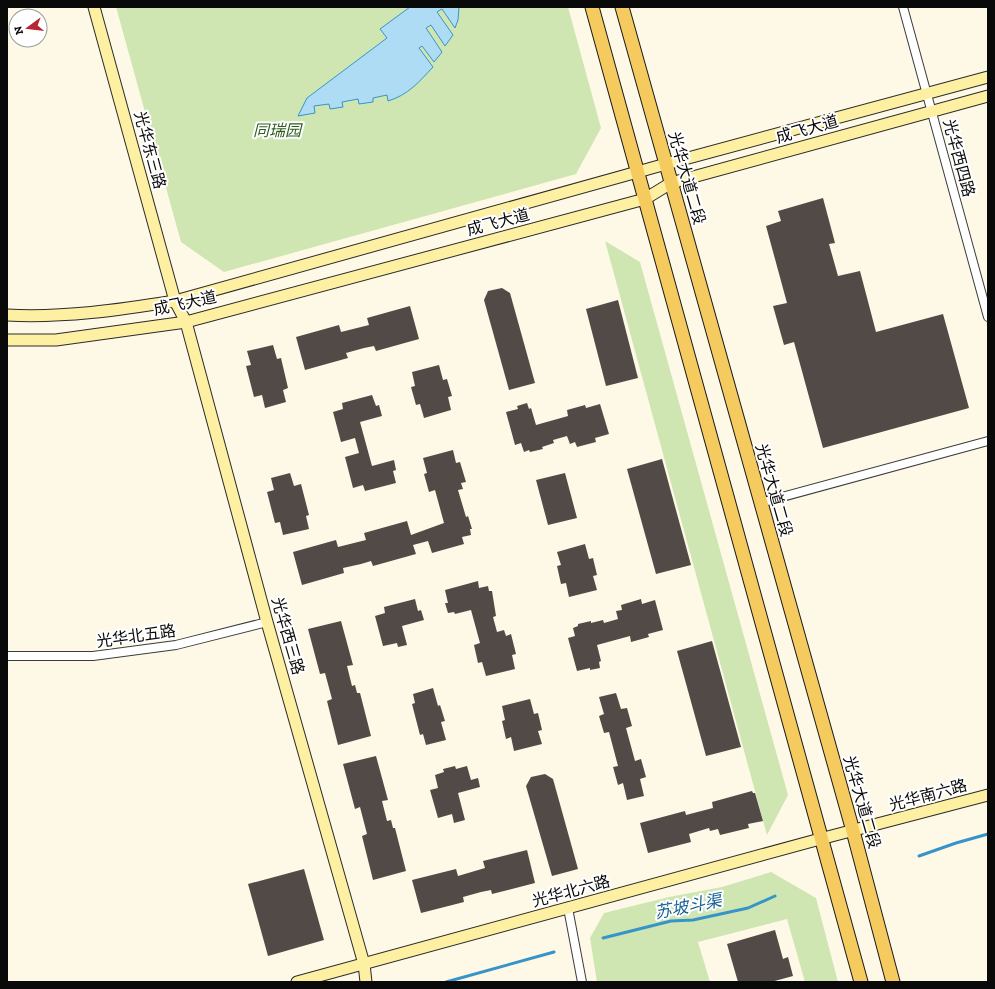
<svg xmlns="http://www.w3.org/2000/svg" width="995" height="989" viewBox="0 0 995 989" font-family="'Zilla Slab','Noto Sans SC',serif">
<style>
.green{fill:#cfe6b3}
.water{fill:#addcf4;stroke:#3794c8}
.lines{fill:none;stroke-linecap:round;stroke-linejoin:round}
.stream{stroke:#3794c8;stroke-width:3}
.building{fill:#524a46}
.street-casing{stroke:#3c3c3c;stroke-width:10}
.secondary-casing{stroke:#2b2b2b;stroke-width:13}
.primary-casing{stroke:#1a1a1a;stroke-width:15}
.street{stroke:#fff;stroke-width:8}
.secondary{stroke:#fdf0a3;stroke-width:11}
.primary{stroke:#f5cb60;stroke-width:13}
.labels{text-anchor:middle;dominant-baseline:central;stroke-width:4;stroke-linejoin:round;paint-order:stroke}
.street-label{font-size:16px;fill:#090909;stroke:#fff}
.park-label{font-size:16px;font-style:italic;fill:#2d5e1d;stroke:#fff}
.water-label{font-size:17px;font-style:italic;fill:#186396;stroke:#fff}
</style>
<rect width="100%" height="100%" fill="#fef9e7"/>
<g class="green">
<polygon points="116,7 568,7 601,128 576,174 224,272 181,242"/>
<polygon points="605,241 640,262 788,795 767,835"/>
<polygon points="771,872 816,898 838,982 805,982 787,919 698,942 710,982 597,982 590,938 604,913 669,897 722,887"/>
</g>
<path class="water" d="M 410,7 L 459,7 L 458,20 L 455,28 L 442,9 L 437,12 L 453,35 L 445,46 L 431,25 L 426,28 L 442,52 L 434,62 L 422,46 L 419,48 L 433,67 C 419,82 408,95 388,101 L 387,95 L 373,98 L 373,102 L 359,104 L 358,99 L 342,102 L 343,107 L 330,109 L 329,104 L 314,106 L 315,113 L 298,116 L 307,98 L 387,38 L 380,29 Z"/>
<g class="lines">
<g class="stream">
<polyline points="919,856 956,843 988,834"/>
<polyline points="603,938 671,921 693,920 748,908 775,896"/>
<polyline points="446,982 554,952"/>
</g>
</g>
<g class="building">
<polygon points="823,198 835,243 829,244 838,276 860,271 876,332 943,314 969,408 823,448 794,342 784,345 773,306 787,303 766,226 781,221 778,211"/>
<polygon points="502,288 510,293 535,383 509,390 484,300 488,291"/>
<polygon points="618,300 638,378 606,386 586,309"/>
<polygon points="410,306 419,339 376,351 374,346 364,348 346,353 348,358 305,370 296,337 339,325 341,332 369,325 367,318"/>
<polygon points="273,345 277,359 281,358 288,388 283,390 286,402 265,408 262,395 254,397 246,366 251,365 247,351"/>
<polygon points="439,365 443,380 447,379 452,396 448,397 451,410 424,418 420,404 416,405 411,387 415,386 412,372"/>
<polygon points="372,395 376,406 379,405 382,416 360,422 372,466 394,460 396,470 393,471 396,483 365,491 363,485 353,488 345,457 359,453 355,438 341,442 333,412 343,409 342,403"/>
<polygon points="527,403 529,409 531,408 536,425 568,416 567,410 585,405 586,408 600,404 609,434 595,438 596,442 577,447 575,442 570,444 567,436 553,440 554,443 542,447 543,449 530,452 529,450 524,452 521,443 515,445 506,412 518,409 517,406"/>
<polygon points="453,450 456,463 460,462 466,482 461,483 463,489 458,490 466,517 468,516 472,529 470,529 471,535 462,537 464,544 432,553 428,541 413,545 416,554 373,566 371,561 361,564 343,568 344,573 302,585 293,552 336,540 338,547 366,540 364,533 407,521 411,535 444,523 435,490 429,492 424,474 427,473 423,458"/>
<polygon points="662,459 691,565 656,574 627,469"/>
<polygon points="290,473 294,486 301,484 309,515 306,516 309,529 283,535 280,522 275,523 267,492 274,490 271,478"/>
<polygon points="565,473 577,518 548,525 536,480"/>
<polygon points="585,544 589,559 593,558 597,575 593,576 597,590 569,597 566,583 561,584 557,566 561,565 557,552"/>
<polygon points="478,581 479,588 488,586 489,591 492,591 496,616 493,617 497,632 504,630 506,636 511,634 516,654 512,655 515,669 486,676 482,662 478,663 474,645 480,643 471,610 455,614 454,612 448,613 445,603 448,603 445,590"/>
<polygon points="415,599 418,611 421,610 424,620 402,626 407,645 398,647 397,643 383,646 375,616 385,613 384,607"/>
<polygon points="641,599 642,604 655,600 663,630 648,634 649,637 631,642 630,636 597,645 601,661 599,662 600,668 590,670 590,668 577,671 568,638 575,636 573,628 578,626 578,624 591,621 591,623 603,620 604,623 618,619 616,611 622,610 621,605"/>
<polygon points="341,621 353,665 347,666 352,686 355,685 357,693 360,693 371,736 338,745 327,701 332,699 325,673 320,674 308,629"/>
<polygon points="712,641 741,747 706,756 677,651"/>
<polygon points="433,688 438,706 440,705 445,721 441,722 446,740 426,745 423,734 420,735 412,704 415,703 413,694"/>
<polygon points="616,693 621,709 627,708 632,726 626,728 635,761 641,759 646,777 640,779 644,796 627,800 623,783 618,785 613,767 618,766 609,732 604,733 599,716 604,714 599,697"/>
<polygon points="530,699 534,714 538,713 542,730 538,731 542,744 514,751 511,737 506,739 502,721 505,720 502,706"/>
<polygon points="376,756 388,800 382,801 387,821 391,820 393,828 395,828 406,871 373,880 362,836 367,834 360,807 355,809 343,764"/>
<polygon points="455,766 456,769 467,766 471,780 478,778 480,787 458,793 465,820 454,823 452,814 438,818 430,790 438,788 435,775 444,772 443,769"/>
<polygon points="545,774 553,779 578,869 552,876 526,786 531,777"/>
<polygon points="752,791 753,793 755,793 763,821 748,824 749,828 720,835 718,829 710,831 709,828 689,834 691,842 648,853 640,823 685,811 686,815 713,808 712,802"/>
<polygon points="527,850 535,883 492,894 491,890 481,892 463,897 464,902 421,913 412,880 456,869 458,876 485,868 483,861"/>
<polygon points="304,869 324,940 268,956 248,884"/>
<polygon points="775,930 783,959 788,957 793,976 771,982 738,982 727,944"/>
</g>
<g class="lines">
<defs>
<g id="street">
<polyline points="903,7 988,317"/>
<polyline points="760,503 988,441"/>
<polyline points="7,656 93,656 176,645 267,622"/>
<polyline points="568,908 582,982"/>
</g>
<g id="secondary">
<polyline points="94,7 175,301 186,322 267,622 364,964 366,982"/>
<path d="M 7,315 C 63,318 119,310 175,301 L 666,164 L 988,77"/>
<polyline points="7,340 56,340 186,322 645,199 671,183 988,96"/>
<polyline points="297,982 820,839 988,795"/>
</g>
<g id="primary">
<polyline points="592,7 861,982"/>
<polyline points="622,7 853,831 893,982"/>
</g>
</defs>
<use href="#street" class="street-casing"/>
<use href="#secondary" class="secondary-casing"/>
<use href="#primary" class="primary-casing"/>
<use href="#street" class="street"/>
<use href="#secondary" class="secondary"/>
<use href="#primary" class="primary"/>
</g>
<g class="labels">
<g class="street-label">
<text transform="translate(807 129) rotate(-16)">成飞大道</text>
<text transform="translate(150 150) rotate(75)">光华东三路</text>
<text transform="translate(959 158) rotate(75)">光华西四路</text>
<text transform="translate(687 178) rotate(74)">光华大道二段</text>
<text transform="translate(498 222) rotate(-15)">成飞大道</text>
<text transform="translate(185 303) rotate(-12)">成飞大道</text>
<text transform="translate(774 490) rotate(74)">光华大道二段</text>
<text transform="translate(136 636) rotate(-8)">光华北五路</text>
<text transform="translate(288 636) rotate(74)">光华西三路</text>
<text transform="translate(928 795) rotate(-15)">光华南六路</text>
<text transform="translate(862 802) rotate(74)">光华大道二段</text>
<text transform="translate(571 891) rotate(-15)">光华北六路</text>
</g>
<g class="park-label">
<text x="277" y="130">同瑞园</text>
</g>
<g class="water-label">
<text transform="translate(688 906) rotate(-11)">苏坡斗渠</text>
</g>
</g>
<rect width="995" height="989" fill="none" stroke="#090909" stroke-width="16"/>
<g transform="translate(28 28) rotate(255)"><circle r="19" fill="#ffffff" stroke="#9d9d9d"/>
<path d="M0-3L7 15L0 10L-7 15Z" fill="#b42733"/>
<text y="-6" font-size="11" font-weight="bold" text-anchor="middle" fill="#090909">N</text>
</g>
</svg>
